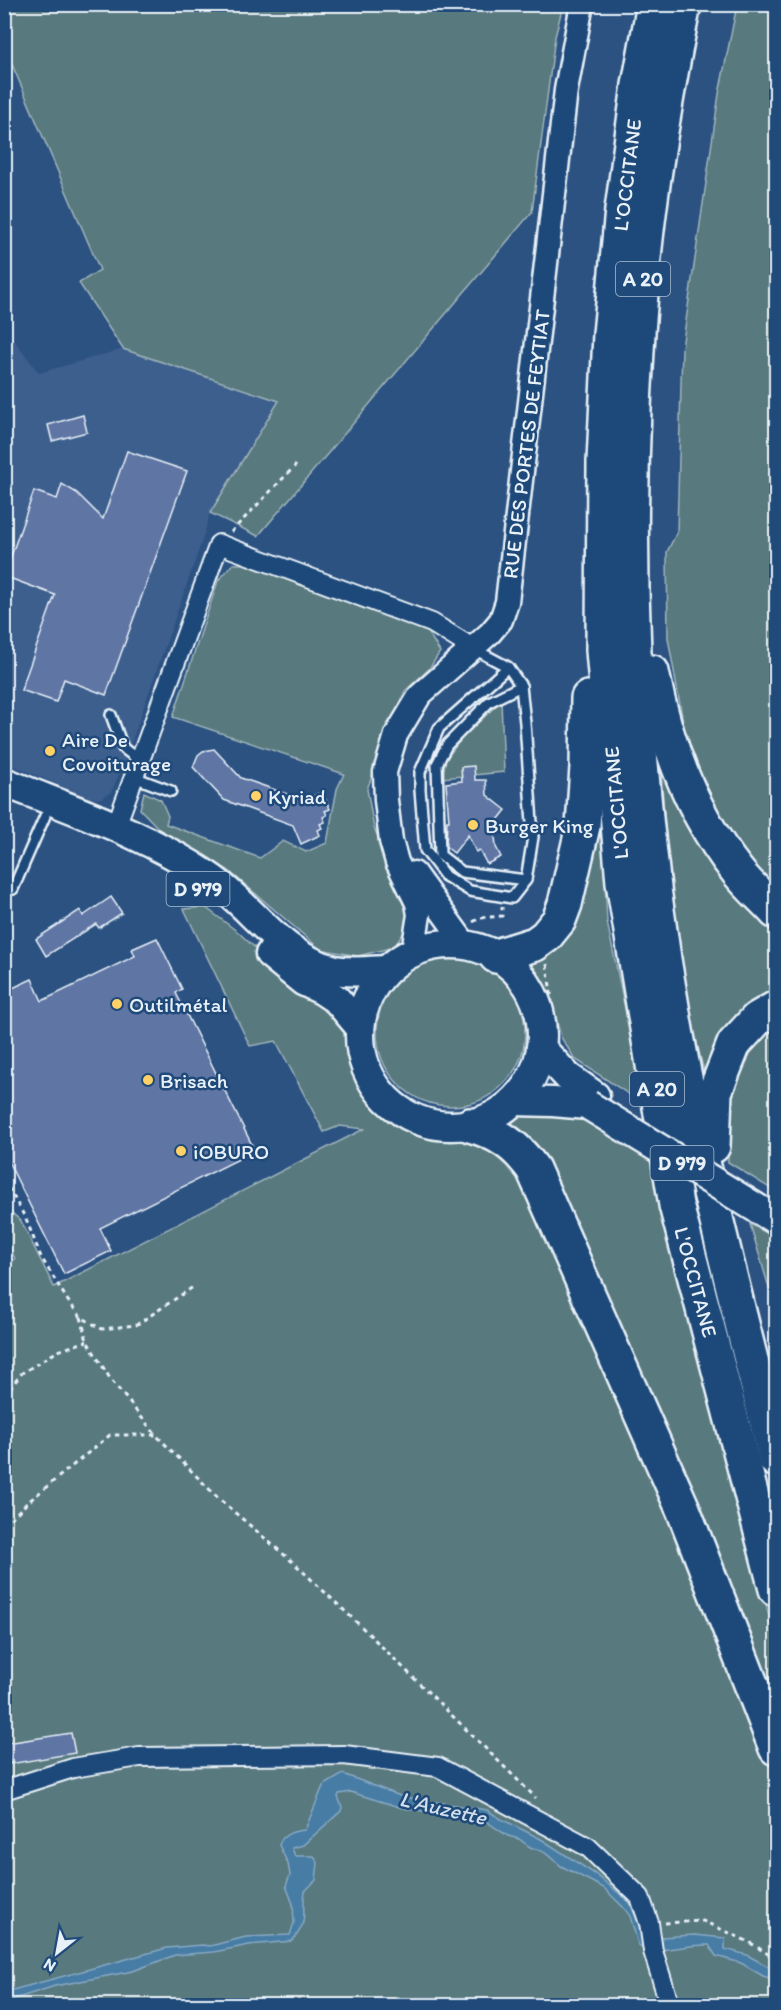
<svg xmlns="http://www.w3.org/2000/svg" width="781" height="2010" viewBox="0 0 781 2010" font-family="Itim,sans-serif">
<style>
.built{fill:#3e5f8e}
.green{fill:#58797e;stroke:#a0b5bb;stroke-width:1.5}
.water{fill:#477ba4;stroke:#87aac6;stroke-width:1.5}
.building{fill:#5e74a4;stroke:#e8f1f8;stroke-width:1.5}
.lines{fill:none;stroke-linecap:round;stroke-linejoin:round}
.service-casing{stroke:#e8f1f8;stroke-width:14}
.minor-casing{stroke:#e8f1f8;stroke-width:22}
.tertiary-casing{stroke:#e8f1f8;stroke-width:27}
.primary-casing{stroke:#e8f1f8;stroke-width:33}
.motorway-casing{stroke:#e8f1f8;stroke-width:38}
.path{stroke:#e8f1f8;stroke-width:3;stroke-dasharray:4.5 4.5;stroke-linecap:butt}
.service{stroke:#1f4a7a;stroke-width:9}
.minor{stroke:#1f4a7a;stroke-width:18}
.tertiary{stroke:#1f4a7a;stroke-width:22}
.primary{stroke:#1f4a7a;stroke-width:28}
.motorway{stroke:#1f4a7a;stroke-width:33}
.primary-bridge-casing{stroke:#e8f1f8;stroke-width:33;stroke-linecap:butt}
.primary-bridge{stroke:#1f4a7a;stroke-width:28}
.poi-dot{fill:#ffd166;stroke:#1f4a7a;stroke-width:2}
.labels{text-anchor:middle;dominant-baseline:central;stroke-width:5;stroke-linejoin:round;paint-order:stroke}
.shield{fill:#1f4a7a;stroke:#acbfd2;stroke-width:1.5}
.shield-label{font-size:20px;font-weight:bold;fill:#e8f1f8}
.street-label{font-size:21px;fill:#e8f1f8;stroke:#1f4a7a}
.poi-label{font-size:21px;fill:#e8f1f8;stroke:#1f4a7a;text-anchor:start}
.water-label{font-size:22px;font-style:italic;fill:#d0dfeb;stroke:#1f4a7a}
</style>
<rect width="100%" height="100%" fill="#2c5282"/>
<filter id="ink" filterUnits="userSpaceOnUse"><feTurbulence type="fractalNoise" baseFrequency=".0167" numOctaves="2"/><feDisplacementMap in="SourceGraphic" scale="12" xChannelSelector="R" yChannelSelector="G"/><feConvolveMatrix kernelMatrix="1 2 1 2 8 2 1 2 1" color-interpolation-filters="sRGB"/></filter>
<g filter="url(#ink)">
<polygon class="built" points="4,327 39,373 123,349 279,401 210,513 202,541 123,766 111,792 102,798 92,799 5,762"/>
<g class="green">
<polygon points="4,5 563,5 555,37 532,212 258,536 210,513 279,401 123,349 79,283 100,270 5,48"/>
<polygon points="737,5 776,5 776,890 760,875 711,806 689,755 668,638 667,552 677,532 682,348 719,94"/>
<polygon points="233,564 252,564 424,625 440,652 429,669 405,691 367,789 374,828 408,904 407,928 394,947 358,956 320,949 228,870 160,830 140,809 144,792 161,800 168,816 166,824 260,858 283,841 306,852 327,843 337,789 344,774 173,717 218,581"/>
<polygon points="501,701 504,772 442,778 446,759 462,738"/>
<polygon points="659,743 776,922 776,992 708,1087 674,952"/>
<polygon points="599,768 607,922 645,1105 575,1059 562,1039 547,991 520,957 546,948"/>
<polygon points="205,907 238,932 283,974 347,1022 349,1042 356,1066 369,1096 404,1128 460,1136 518,1157 685,1543 776,1767 776,2005 5,2005 4,1268 15,1259 5,1235 5,1207 21,1221 54,1287 364,1129 340,1126 324,1132 276,1041 250,1046 184,909"/>
<circle cx="451" cy="1032" r="74"/>
<polygon points="776,1020 776,1192 728,1162 727,1100 741,1054"/>
<polygon points="540,1105 586,1115 653,1154 776,1644 776,1722 497,1124"/>
<polygon points="750,1224 776,1238 776,1311"/>
</g>
<path class="water" d="M 343,1774 L 403,1797 L 487,1810 L 501,1819 L 541,1839 L 595,1874 L 610,1886 L 628,1901 L 632,1908 L 645,1938 L 694,1935 L 725,1938 L 725,1949 L 747,1955 L 767,1966 L 776,1969 L 776,1980 L 763,1976 L 741,1963 L 716,1956 L 709,1945 C 687,1944 665,1953 642,1948 L 638,1944 L 630,1916 L 624,1908 L 604,1888 L 561,1866 L 544,1852 L 530,1847 L 519,1839 L 508,1836 L 481,1818 L 467,1814 L 442,1814 L 402,1808 L 351,1792 L 339,1794 L 338,1797 L 342,1807 L 341,1811 L 303,1845 L 292,1848 L 295,1856 L 314,1856 L 318,1863 L 316,1880 L 305,1891 C 301,1915 310,1920 292,1941 L 249,1945 L 214,1952 L 175,1955 L 133,1971 L 55,1986 L 5,2002 L 5,1992 L 167,1948 L 202,1945 L 210,1946 L 246,1937 L 290,1935 L 294,1923 L 293,1904 L 286,1886 L 290,1875 L 288,1864 L 279,1845 C 283,1833 295,1831 305,1830 L 323,1786 Z"/>
<g class="building">
<polygon points="83,415 87,432 52,441 48,425"/>
<polygon points="127,451 187,471 106,695 64,679 56,702 21,690 55,595 4,576 34,491 57,499 62,484 77,493 103,519"/>
<polygon points="214,749 241,778 304,800 322,792 330,809 325,811 327,815 323,817 325,822 320,824 322,828 318,830 320,835 301,844 293,825 224,800 193,767 198,755 203,751"/>
<polygon points="474,766 475,780 486,780 487,795 506,810 494,825 496,847 501,857 487,864 479,850 476,852 468,835 454,853 446,847 447,821 449,821 446,783 462,781 461,767"/>
<polygon points="111,897 122,913 99,928 96,924 46,956 36,939 80,910 83,916"/>
<polygon points="157,938 182,989 176,993 255,1151 100,1228 111,1251 64,1274 4,1153 4,992 32,979 42,1001 135,956 132,949"/>
<polygon points="71,1733 75,1753 10,1764 7,1743"/>
</g>
<g class="lines">
<defs>
<g id="service">
<polyline points="474,649 508,667 521,686 525,723 533,837 526,880 512,898 470,891 445,876 425,850 420,790 420,772 439,728 508,667"/>
<polyline points="521,686 489,702 447,745 437,764 440,855 462,872 526,880"/>
<polyline points="111,715 123,748 140,761"/>
<polyline points="134,777 171,791"/>
<polyline points="13,889 45,816"/>
</g>
<g id="minor">
<polyline points="116,826 219,544 432,623 474,649"/>
<polyline points="4,1790 73,1768 139,1757 344,1755 438,1767 588,1847 640,1897 649,1923 653,1951 670,2006"/>
</g>
<g id="tertiary">
<polyline points="414,873 466,945"/>
<polyline points="413,951 419,915 417,903 397,862 391,841 386,800 385,772 396,735 420,695 490,633 501,620 507,602 566,90 582,4"/>
</g>
<g id="primary">
<path d="M 4,782 C 73,810 146,834 208,876 C 252,905 281,958 335,970 C 351,973 369,971 386,970"/>
<circle cx="451" cy="1035" r="91"/>
<polyline points="270,954 303,981 322,990 337,1000 359,1026"/>
<polyline points="541,1048 568,1077 595,1096"/>
<polyline points="514,1101 553,1102 588,1105"/>
</g>
<g id="motorway">
<polyline points="654,4 639,85 622,210 610,334 604,462 603,650 623,882 676,1205 776,1589"/>
<path d="M 684,4 C 667,91 651,180 643,268 C 620,531 631,797 681,1057 C 707,1192 743,1326 776,1460"/>
<path d="M 652,672 C 666,745 692,814 738,872 C 749,886 764,899 776,912"/>
<polyline points="496,956 535,944 546,936 559,920 565,904 583,826 587,767 588,698"/>
<path d="M 470,1125 C 498,1133 516,1145 533,1169 L 683,1509 L 776,1748"/>
<polyline points="713,1146 715,1092 734,1044 757,1019 776,1008"/>
</g>
</defs>
<use href="#service" class="service-casing"/>
<use href="#minor" class="minor-casing"/>
<use href="#tertiary" class="tertiary-casing"/>
<use href="#primary" class="primary-casing"/>
<use href="#motorway" class="motorway-casing"/>
<g class="path">
<polyline points="231,532 296,465"/>
<polyline points="473,922 480,918 502,916 502,907"/>
<polyline points="547,964 556,1032"/>
<polyline points="4,1180 26,1219 41,1257 68,1301 81,1317 102,1329 136,1325 193,1287"/>
<polyline points="81,1317 87,1341 111,1380 156,1435 219,1499 295,1564 368,1633 536,1798"/>
<polyline points="4,1396 22,1373 58,1351 87,1341"/>
<polyline points="4,1525 28,1502 110,1435 156,1435"/>
<polyline points="665,1923 703,1921 749,1942 776,1959"/>
</g>
<use href="#service" class="service"/>
<use href="#minor" class="minor"/>
<use href="#tertiary" class="tertiary"/>
<use href="#primary" class="primary"/>
<use href="#motorway" class="motorway"/>
<defs>
<polyline id="primary-bridge" points="588,1105 776,1220"/>
</defs>
<use href="#primary-bridge" class="primary-bridge-casing"/>
<use href="#primary-bridge" class="primary-bridge"/>
</g>
</g>
<g class="poi-dot">
<circle cx="50" cy="751" r="6"/>
<circle cx="256" cy="796" r="6"/>
<circle cx="473" cy="825" r="6"/>
<circle cx="117" cy="1004" r="6"/>
<circle cx="148" cy="1080" r="6"/>
<circle cx="181" cy="1151" r="6"/>
</g>
<g class="labels">
<g class="shield">
<rect x="616" y="262" width="54" height="34" rx="4.5"/>
<rect x="166.5" y="872" width="63" height="34" rx="4.5"/>
<rect x="630" y="1072" width="54" height="34" rx="4.5"/>
<rect x="650.5" y="1146" width="63" height="34" rx="4.5"/>
</g>
<g class="shield-label">
<text x="643" y="279">A 20</text>
<text x="198" y="889">D 979</text>
<text x="657" y="1089">A 20</text>
<text x="682" y="1163">D 979</text>
</g>
<g class="street-label">
<text transform="translate(627 175) rotate(-83)">L'OCCITANE</text>
<text transform="translate(526 444) rotate(-83)">RUE DES PORTES DE FEYTIAT</text>
<text transform="translate(616 803) rotate(-95)">L'OCCITANE</text>
<text transform="translate(696 1282) rotate(75)">L'OCCITANE</text>
</g>
<g class="poi-label">
<text x="62" y="739">Aire De<tspan x="62" dy="24">Covoiturage</tspan></text>
<text x="268" y="796">Kyriad</text>
<text x="485" y="825">Burger King</text>
<text x="129" y="1004">Outilmétal</text>
<text x="160" y="1080">Brisach</text>
<text x="193" y="1151">iOBURO</text>
</g>
<g class="water-label">
<text transform="translate(443 1808) rotate(13)">L'Auzette</text>
</g>
</g>
<rect width="781" height="2010" fill="none" stroke="#1f4a7a" stroke-width="24"/>
<rect x="12" y="12" width="757" height="1986" fill="none" stroke="#e8f1f8" stroke-width="2" filter="url(#ink)"/>
<g transform="translate(57 1953) rotate(211)" stroke="#1f4a7a" stroke-width="4.5" paint-order="stroke">
<path d="M0-4.5L10 22L0 15L-10 22Z" fill="#e8f1f8"/>
<text y="-9" font-size="16" font-weight="bold" text-anchor="middle" fill="#e8f1f8">N</text>
</g>
</svg>
